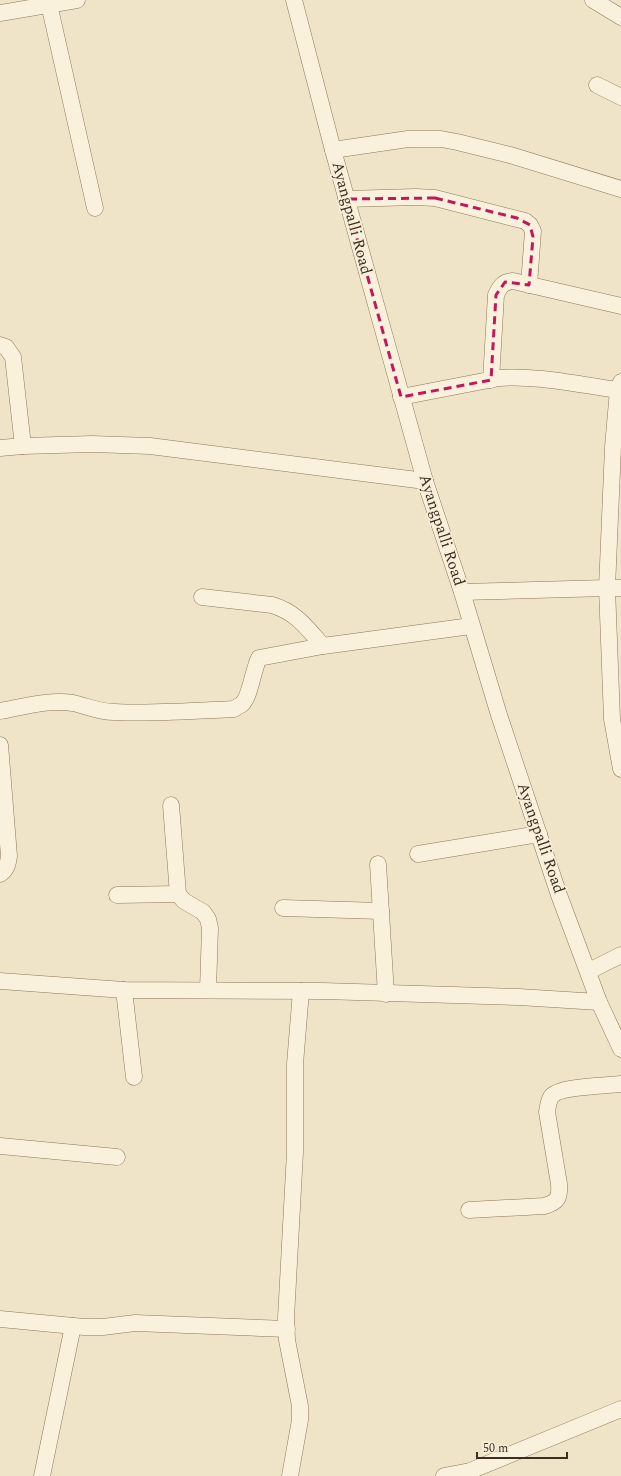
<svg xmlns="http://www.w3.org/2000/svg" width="621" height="1476" viewBox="0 0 621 1476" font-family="Spectral,serif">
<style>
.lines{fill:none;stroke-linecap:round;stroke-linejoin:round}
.minor-casing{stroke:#8d765c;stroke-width:17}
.minor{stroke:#faf1dc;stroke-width:16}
.marked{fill:none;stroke:#c2185b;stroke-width:3;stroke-dasharray:8 5;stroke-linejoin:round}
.labels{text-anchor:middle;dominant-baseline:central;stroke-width:3.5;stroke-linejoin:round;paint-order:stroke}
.street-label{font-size:16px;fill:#3d2e20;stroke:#f7eed8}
</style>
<rect width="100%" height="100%" fill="#f0e4c8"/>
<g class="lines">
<defs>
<g id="minor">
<polyline points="294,0 333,150 425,481 462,592 499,715 559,895 599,1002 621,1049"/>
<polyline points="593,0 621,17"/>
<polyline points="49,4 95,208"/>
<polyline points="0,13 77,0"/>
<polyline points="597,85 621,97"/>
<polyline points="333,150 408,139 441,139 457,142 510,155 621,189"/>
<polyline points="346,199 416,197 435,198 525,221 530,225 533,231 529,285"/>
<polyline points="0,345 6,347 13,357 23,446"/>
<path d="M 491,380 L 496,295 C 500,286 503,282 513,281 L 621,306"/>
<path d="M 401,397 L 499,378 C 538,375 579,385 618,390"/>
<polyline points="0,448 23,446 92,444 150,446 425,481"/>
<polyline points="621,588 607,588 612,719 621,769"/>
<polyline points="462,592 607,588 613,447 618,390 621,382"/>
<path d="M 202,597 L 272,605 C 296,612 307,628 323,646"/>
<path d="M 0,711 C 23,707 49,699 73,703 C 87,706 99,712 114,712 C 154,714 194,711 234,709 C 236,707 240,706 242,704 C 250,697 253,670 259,658 L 323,646 L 471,626"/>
<path d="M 0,745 L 9,856 C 8,863 7,870 0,874"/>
<polyline points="171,805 178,894 184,901 203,912 208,919 210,928 208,990"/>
<polyline points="418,854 539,834"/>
<polyline points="378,864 386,994"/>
<polyline points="117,895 178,894"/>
<polyline points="283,908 381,911"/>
<polyline points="589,971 621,955"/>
<polyline points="0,981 124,990 323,991 519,997 599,1002"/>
<polyline points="124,990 134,1077"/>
<polyline points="0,1146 117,1157"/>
<path d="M 469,1210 L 544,1206 C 558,1202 560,1198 559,1184 L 547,1112 C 548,1107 548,1102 551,1097 C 558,1086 607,1086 621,1084"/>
<polyline points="0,1319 84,1327 103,1327 135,1323 287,1329"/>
<polyline points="42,1476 73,1326"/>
<polyline points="290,1476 300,1420 300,1406 287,1340 286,1318 295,1152 295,1064 301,991"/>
<polyline points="444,1476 470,1471 621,1409"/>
</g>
</defs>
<use href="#minor" class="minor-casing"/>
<use href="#minor" class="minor"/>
</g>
<path class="marked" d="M 435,198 L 517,218 L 530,225 L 533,237 L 529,285 L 505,282 L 496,295 L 491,380 L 401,397 L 346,199 Z"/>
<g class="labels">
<g class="street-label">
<text transform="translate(352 218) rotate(75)">Ayangpalli Road</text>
<text transform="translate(442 530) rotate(72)">Ayangpalli Road</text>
<text transform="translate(541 838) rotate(71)">Ayangpalli Road</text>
</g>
</g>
<path d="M477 1452v6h90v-6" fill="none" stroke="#3d2e20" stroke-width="2"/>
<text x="483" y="1452" font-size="12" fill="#3d2e20" stroke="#f7eed8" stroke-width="3" paint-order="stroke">50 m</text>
</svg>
